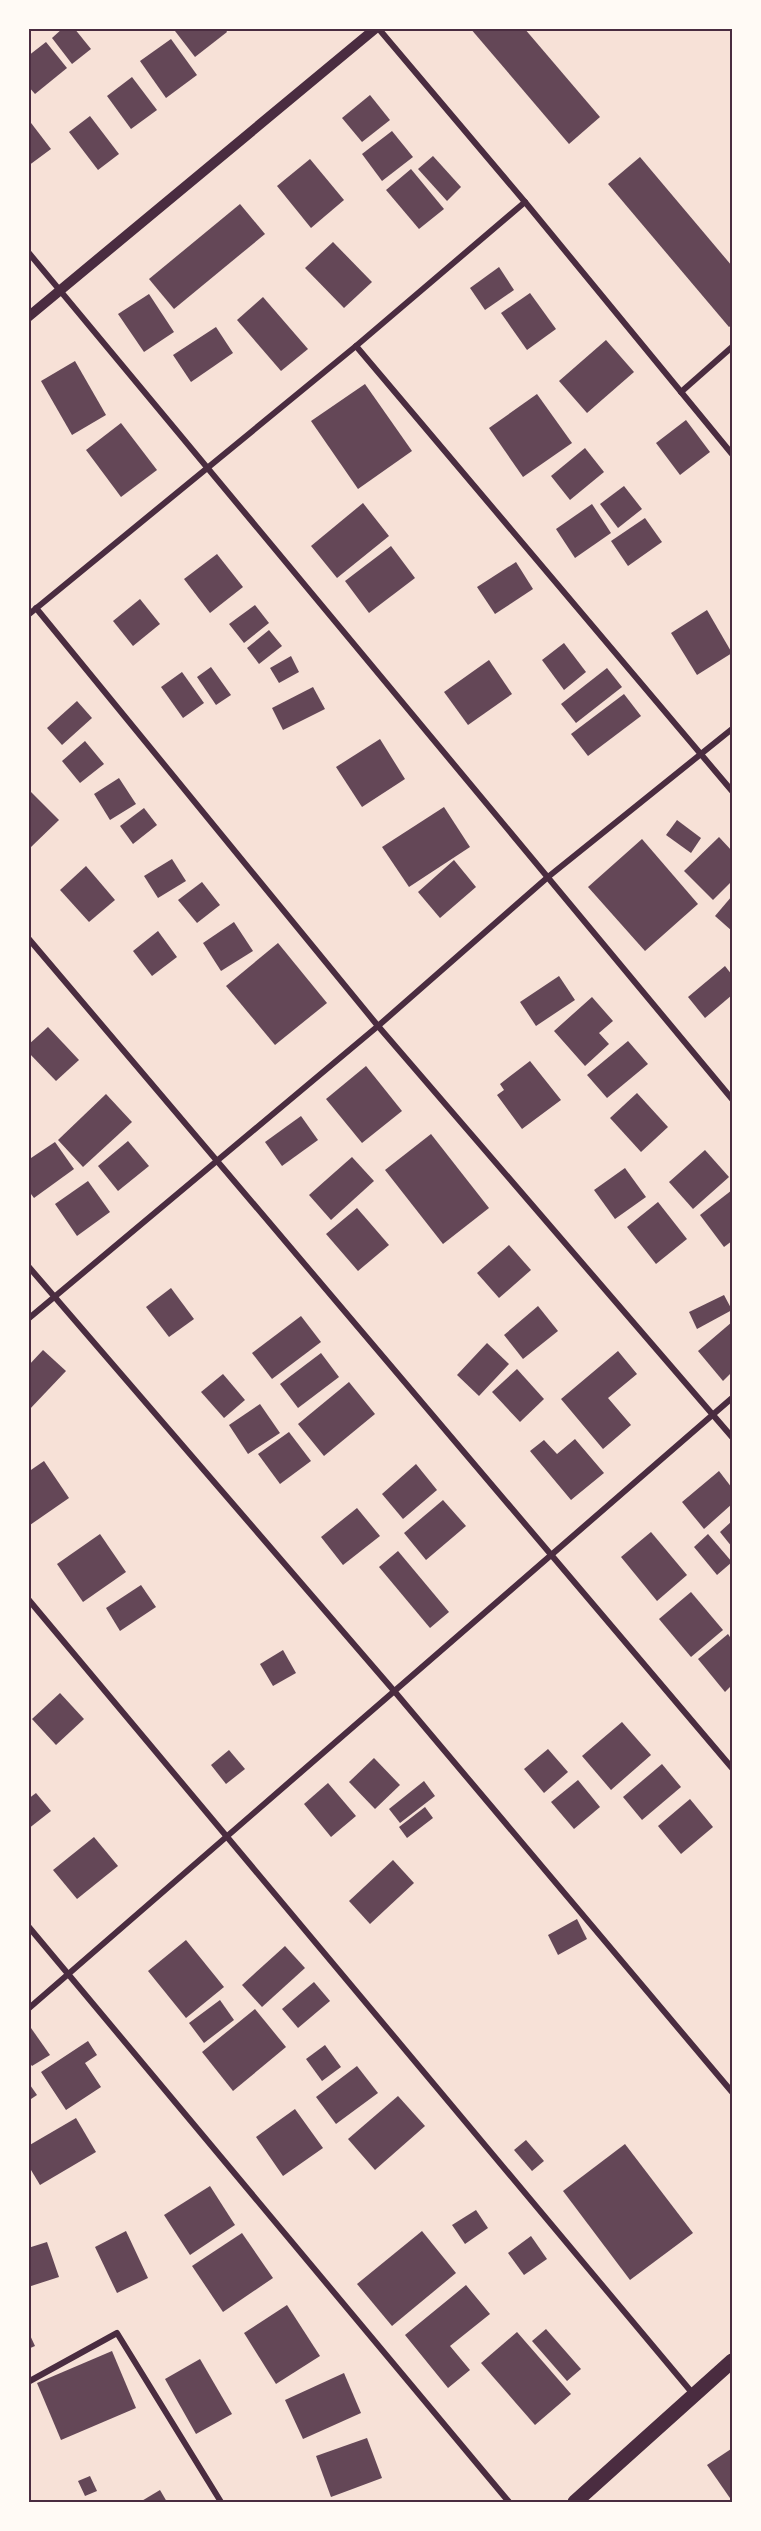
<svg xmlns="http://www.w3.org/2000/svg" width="761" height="2531" viewBox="0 0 761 2531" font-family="'Work Sans',sans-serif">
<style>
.building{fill:#644757}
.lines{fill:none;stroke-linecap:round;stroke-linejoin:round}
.minor{stroke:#4a2c40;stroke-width:6}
.tertiary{stroke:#4a2c40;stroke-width:10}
.primary{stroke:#4a2c40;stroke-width:15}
.neatline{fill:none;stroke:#4a2c40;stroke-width:2}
</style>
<rect width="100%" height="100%" fill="#f7e1d7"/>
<g class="building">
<polygon points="63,28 74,28 91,49 72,64 52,38"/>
<polygon points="178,28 225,28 227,32 195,57 175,31"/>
<polygon points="470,28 524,28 600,117 569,144"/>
<polygon points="171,39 197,75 166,98 140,61"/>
<polygon points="46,42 67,68 35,94 28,86 28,56"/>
<polygon points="132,77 157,110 131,129 107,96"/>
<polygon points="370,95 390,120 362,142 342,118"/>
<polygon points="90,116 119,154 98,170 69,132"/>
<polygon points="28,119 51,149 28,166"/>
<polygon points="392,131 413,157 382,181 362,154"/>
<polygon points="433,156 461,187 447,201 418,169"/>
<polygon points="640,157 732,266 732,325 729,327 608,184"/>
<polygon points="310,159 344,200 311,228 277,186"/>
<polygon points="411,169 444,209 419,229 386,190"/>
<polygon points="240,204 265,234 174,309 149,279"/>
<polygon points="333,242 372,282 344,308 305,268"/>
<polygon points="499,267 514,290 485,310 470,288"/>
<polygon points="530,293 556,329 527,350 501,313"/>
<polygon points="149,294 174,332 144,352 118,314"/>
<polygon points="263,297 308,349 281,371 237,320"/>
<polygon points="216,327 233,353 191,382 173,355"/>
<polygon points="606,340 634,372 587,413 559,381"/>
<polygon points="75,361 106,415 72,435 41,381"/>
<polygon points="365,384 412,451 358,489 311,421"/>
<polygon points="537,394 572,443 523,477 489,428"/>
<polygon points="686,420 710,452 680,475 656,443"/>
<polygon points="121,423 157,470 121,497 86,450"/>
<polygon points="585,448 604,472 570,500 551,476"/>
<polygon points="624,486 642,509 618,528 600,504"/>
<polygon points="363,503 389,536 337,578 311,546"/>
<polygon points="592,504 611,533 575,558 556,529"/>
<polygon points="645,518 662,542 628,566 611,541"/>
<polygon points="391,546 415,578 369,613 345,581"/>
<polygon points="217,554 243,587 210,613 184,579"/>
<polygon points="516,562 533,589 495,614 477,587"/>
<polygon points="140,599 160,624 133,646 113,621"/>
<polygon points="255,605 269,623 244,643 229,624"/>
<polygon points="707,610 732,653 697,675 671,633"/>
<polygon points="269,630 282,646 259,664 247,648"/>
<polygon points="564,643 586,672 564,690 542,660"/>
<polygon points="291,656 299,672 279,683 270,668"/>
<polygon points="489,660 512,694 468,725 444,692"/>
<polygon points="211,667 231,695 216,705 197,677"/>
<polygon points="607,668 622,687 576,723 561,704"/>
<polygon points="182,672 204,703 183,718 161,687"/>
<polygon points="313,687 325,709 283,730 272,708"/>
<polygon points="624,694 641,716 588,756 571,734"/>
<polygon points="77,701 92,718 62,745 47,728"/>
<polygon points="380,739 405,779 362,807 336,767"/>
<polygon points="85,741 104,764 80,783 62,761"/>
<polygon points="119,778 136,804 110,820 94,794"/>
<polygon points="31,792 59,820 31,847 28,845 28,794"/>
<polygon points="444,807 470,847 409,887 382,847"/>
<polygon points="144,808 157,825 133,844 120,826"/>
<polygon points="677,820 701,838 691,853 666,835"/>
<polygon points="719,837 732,851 732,881 713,900 684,871"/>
<polygon points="642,839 698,904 645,951 588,887"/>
<polygon points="172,859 186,881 158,898 144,876"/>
<polygon points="454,860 476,887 440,918 418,892"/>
<polygon points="86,866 115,900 89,922 60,890"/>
<polygon points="202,882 220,905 197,923 178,900"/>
<polygon points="732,896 732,931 715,916"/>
<polygon points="234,922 253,951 221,971 203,943"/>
<polygon points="158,931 177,957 152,976 133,951"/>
<polygon points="278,943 327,1003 275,1045 226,986"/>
<polygon points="725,966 732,975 732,995 705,1018 688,997"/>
<polygon points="559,976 575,1000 536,1026 520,1002"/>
<polygon points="592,997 613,1021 599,1033 609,1044 585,1066 554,1031"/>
<polygon points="48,1027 79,1060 56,1081 28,1052 28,1045"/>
<polygon points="628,1041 648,1064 607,1098 587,1075"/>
<polygon points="530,1061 561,1100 522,1129 497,1095 504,1090 500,1084"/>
<polygon points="366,1066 402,1111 362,1143 326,1099"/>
<polygon points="637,1093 668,1127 641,1152 610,1118"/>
<polygon points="106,1094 132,1122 83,1167 58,1140"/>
<polygon points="301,1116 318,1140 282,1166 265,1142"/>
<polygon points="431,1134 489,1208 443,1244 385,1170"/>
<polygon points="128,1141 149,1166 118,1191 98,1166"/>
<polygon points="55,1142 74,1169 34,1198 28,1190 28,1160"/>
<polygon points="705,1150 729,1177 693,1209 669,1182"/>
<polygon points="352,1157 374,1181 331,1220 309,1195"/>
<polygon points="625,1168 646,1197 615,1219 594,1190"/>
<polygon points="88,1181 110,1212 77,1236 55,1204"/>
<polygon points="732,1190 732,1241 724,1247 700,1215"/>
<polygon points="658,1202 687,1239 656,1264 627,1227"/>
<polygon points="357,1208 389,1245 358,1271 326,1234"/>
<polygon points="509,1245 531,1270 499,1298 477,1273"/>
<polygon points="171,1288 194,1319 169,1337 146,1307"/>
<polygon points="724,1295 732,1310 697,1329 689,1312"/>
<polygon points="538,1306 558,1331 523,1359 504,1335"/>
<polygon points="301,1316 321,1342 272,1379 252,1353"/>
<polygon points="732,1322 732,1372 723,1381 698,1351"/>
<polygon points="487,1343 509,1364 479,1396 457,1375"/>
<polygon points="43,1350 66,1371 28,1411 28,1366"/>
<polygon points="618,1351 637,1374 608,1398 631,1425 603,1449 561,1399"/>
<polygon points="321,1353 339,1377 298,1408 280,1384"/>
<polygon points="517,1369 544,1399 520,1422 492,1392"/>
<polygon points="223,1374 245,1400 224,1418 201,1392"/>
<polygon points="349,1382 375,1414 324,1456 298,1424"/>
<polygon points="260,1404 280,1433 248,1454 229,1425"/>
<polygon points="289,1432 311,1461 280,1484 258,1454"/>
<polygon points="575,1439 604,1473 571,1500 530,1451 544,1440 557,1454"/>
<polygon points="44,1461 69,1498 30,1525 28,1472"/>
<polygon points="416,1464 437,1490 403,1519 382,1494"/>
<polygon points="719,1471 732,1488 732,1504 704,1529 682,1502"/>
<polygon points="443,1500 466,1526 426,1560 404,1533"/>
<polygon points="357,1508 380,1536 343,1565 321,1537"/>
<polygon points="732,1521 732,1547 720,1532"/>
<polygon points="651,1532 687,1575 657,1601 621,1557"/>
<polygon points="100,1534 126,1572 83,1602 57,1564"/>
<polygon points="708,1534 732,1562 717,1575 694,1547"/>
<polygon points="398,1551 449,1612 430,1628 379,1567"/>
<polygon points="141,1585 156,1607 120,1631 106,1608"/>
<polygon points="691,1592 723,1630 691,1657 659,1619"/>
<polygon points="728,1634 732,1640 732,1685 725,1692 698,1659"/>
<polygon points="283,1650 296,1673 273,1686 260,1664"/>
<polygon points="60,1693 84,1719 56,1745 32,1719"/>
<polygon points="622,1722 651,1755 611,1790 582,1756"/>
<polygon points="548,1749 568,1772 544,1793 524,1769"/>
<polygon points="229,1750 245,1769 226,1784 211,1765"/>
<polygon points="374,1758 400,1785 375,1809 349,1782"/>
<polygon points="662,1764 681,1787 642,1820 623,1797"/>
<polygon points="578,1780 600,1807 574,1829 551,1802"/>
<polygon points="424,1781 435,1796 400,1823 389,1809"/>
<polygon points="328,1783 356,1816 331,1837 304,1804"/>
<polygon points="36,1793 51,1811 28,1829 28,1799"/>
<polygon points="690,1799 713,1827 681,1854 658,1826"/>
<polygon points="425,1807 433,1818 407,1838 399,1827"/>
<polygon points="94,1837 118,1866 77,1899 53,1870"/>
<polygon points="393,1860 414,1883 370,1924 349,1901"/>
<polygon points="577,1919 587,1939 558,1955 548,1935"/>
<polygon points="186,1940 224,1987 186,2018 148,1971"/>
<polygon points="285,1946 305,1968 262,2007 242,1985"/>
<polygon points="314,1982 330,2001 298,2028 282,2009"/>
<polygon points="220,2000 234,2020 204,2043 189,2023"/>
<polygon points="255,2009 286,2047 233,2091 202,2052"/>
<polygon points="31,2028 50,2055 32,2066 28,2061 28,2030"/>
<polygon points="88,2041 97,2055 85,2063 101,2087 66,2110 41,2072"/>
<polygon points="325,2045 341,2067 322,2081 306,2059"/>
<polygon points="357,2066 378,2093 336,2124 316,2097"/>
<polygon points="28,2082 37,2095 28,2101"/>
<polygon points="398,2096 425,2126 375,2170 348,2139"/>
<polygon points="295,2109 323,2148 283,2176 256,2137"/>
<polygon points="76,2118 96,2152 40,2185 28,2165 28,2146"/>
<polygon points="526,2140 544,2161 532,2171 514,2150"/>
<polygon points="625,2144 693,2233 630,2280 563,2191"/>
<polygon points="210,2186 235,2225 190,2255 164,2215"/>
<polygon points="476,2210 488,2228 465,2244 452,2225"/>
<polygon points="126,2231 148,2278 117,2293 95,2247"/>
<polygon points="422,2231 456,2273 392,2326 357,2284"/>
<polygon points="242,2233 273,2278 223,2312 192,2266"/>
<polygon points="531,2236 547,2259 524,2275 508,2253"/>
<polygon points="47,2242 59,2277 28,2287 28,2248"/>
<polygon points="466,2285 490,2314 450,2346 470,2370 448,2388 405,2335"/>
<polygon points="287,2305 320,2356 276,2384 244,2333"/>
<polygon points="546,2329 581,2369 567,2381 532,2341"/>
<polygon points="28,2331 35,2346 28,2349"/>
<polygon points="517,2332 571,2394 535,2425 481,2363"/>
<polygon points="112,2351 136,2408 61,2440 37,2383"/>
<polygon points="200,2359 232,2414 196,2434 165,2379"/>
<polygon points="344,2373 361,2413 303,2439 285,2400"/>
<polygon points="367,2438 382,2478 331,2497 316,2456"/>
<polygon points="731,2449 732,2451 732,2501 707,2465"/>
<polygon points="90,2476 97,2491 85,2496 78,2481"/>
<polygon points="160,2490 167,2502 140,2502"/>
</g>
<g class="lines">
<g class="minor">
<polyline points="378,28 525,202 732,454"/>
<polyline points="28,252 732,1099"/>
<polyline points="356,346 732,791"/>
<polyline points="681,392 732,347"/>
<polyline points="36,608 378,1026 732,1437"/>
<polyline points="28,615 356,346 525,202"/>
<polyline points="28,938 732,1768"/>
<polyline points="28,1266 395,1692 732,2092"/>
<polyline points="28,1319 378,1026 548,877 732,729"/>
<polyline points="28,1599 694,2395"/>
<polyline points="28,1926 509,2502"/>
<polyline points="28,2009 732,1398"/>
<polyline points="28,2382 117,2333 221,2502"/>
</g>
<polyline class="tertiary" points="28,317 376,28"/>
<polyline class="primary" points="575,2502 732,2361"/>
</g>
<rect width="761" height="2531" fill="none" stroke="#fffaf5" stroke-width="60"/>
<rect x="30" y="30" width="701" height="2471" class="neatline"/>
</svg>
